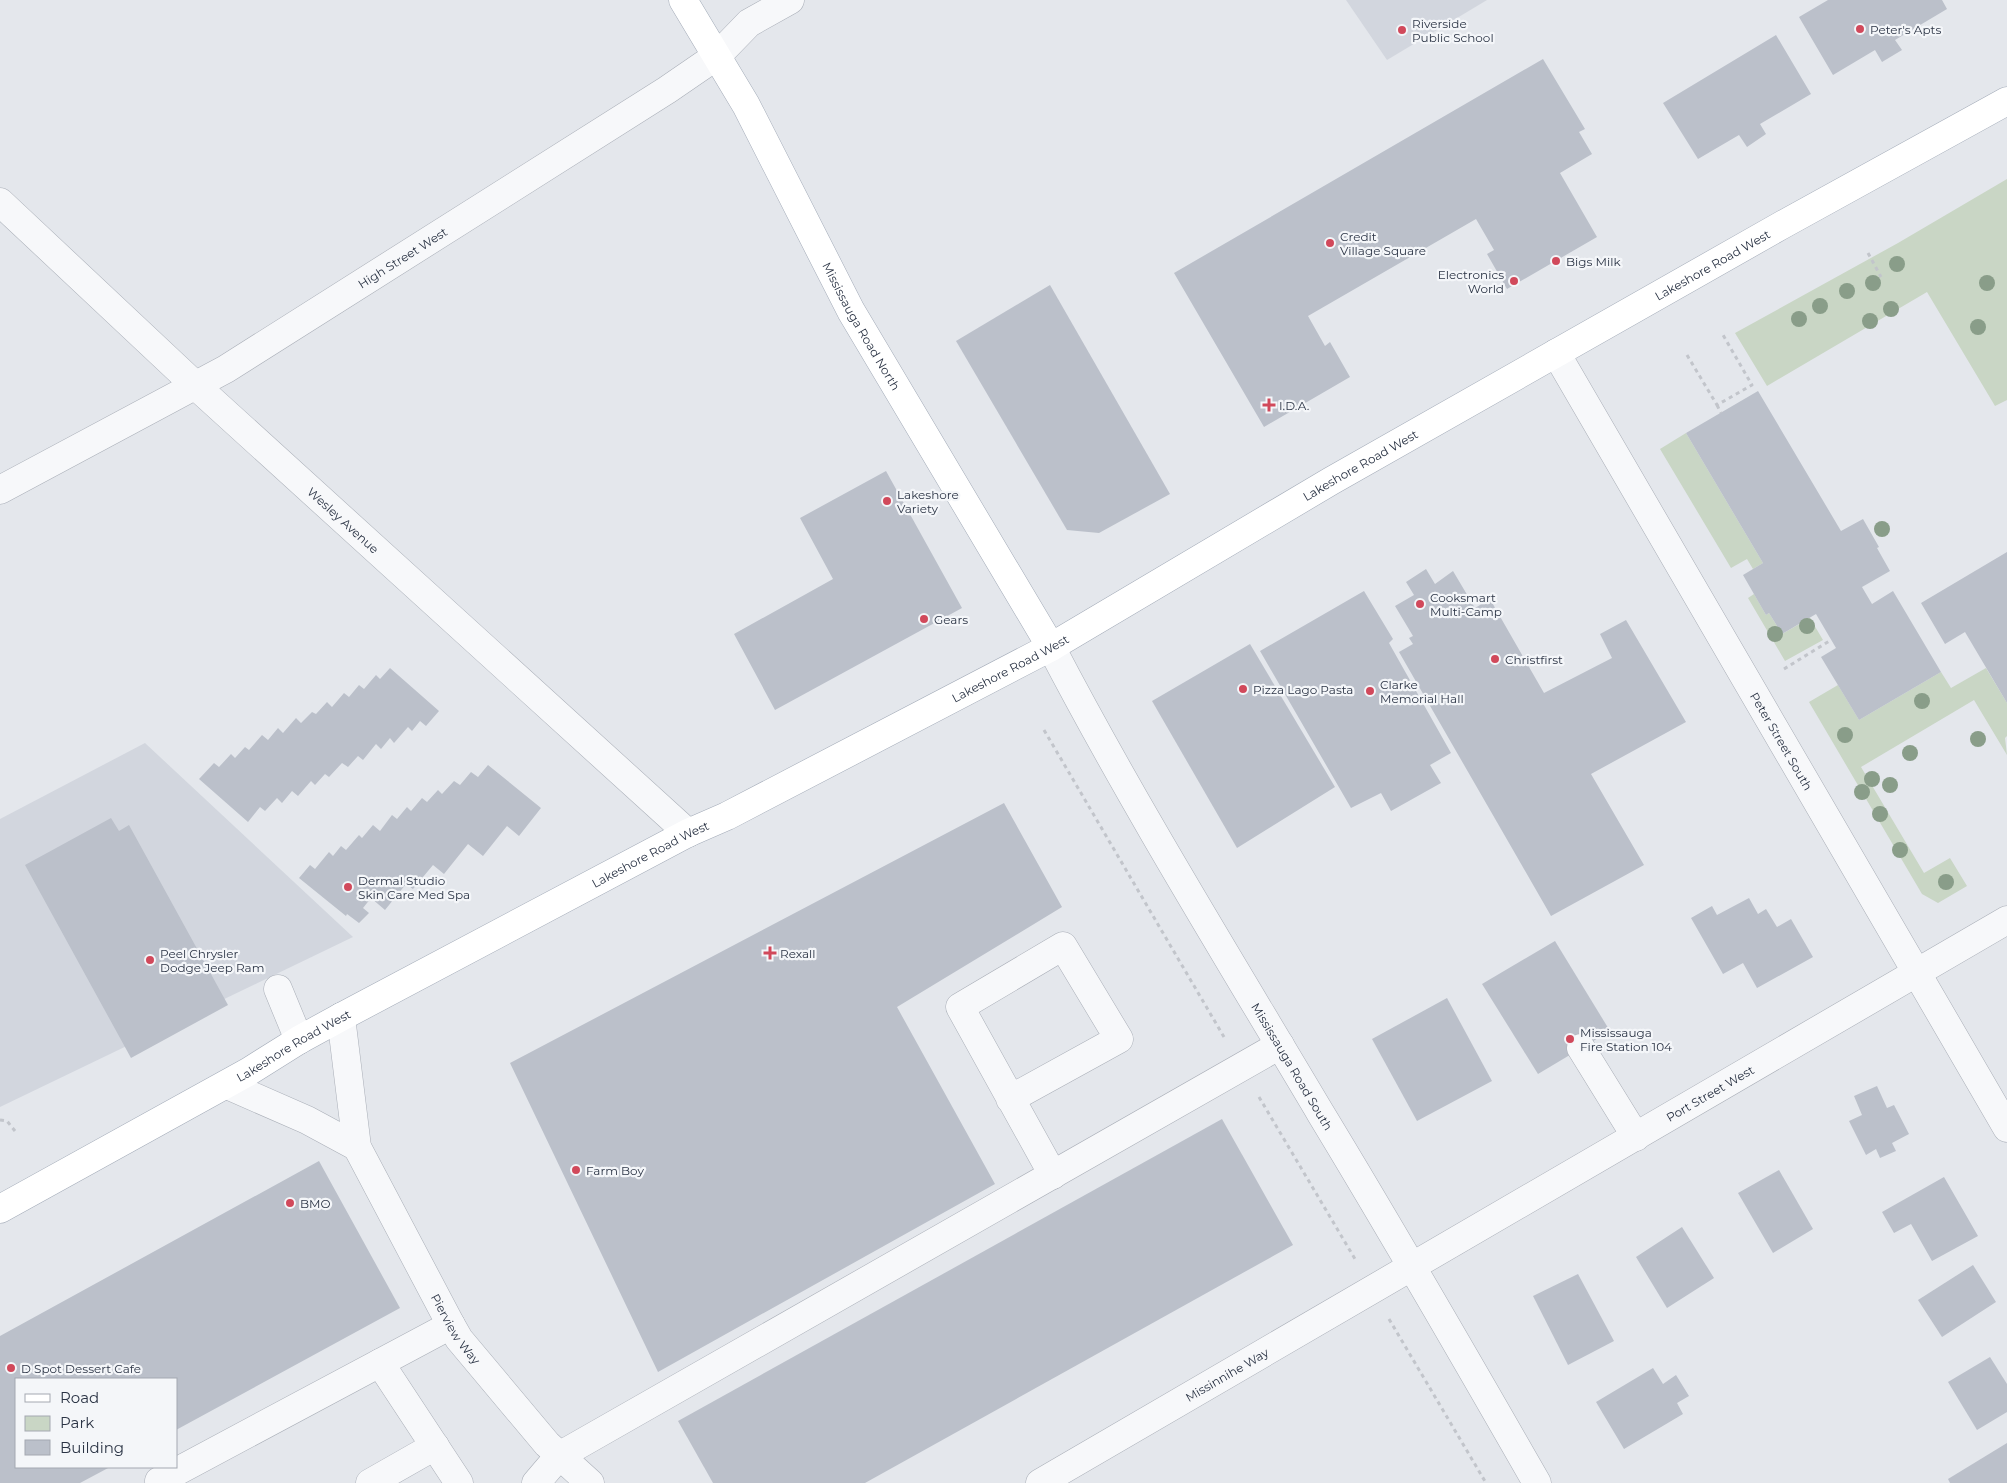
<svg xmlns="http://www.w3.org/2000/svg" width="2007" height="1483" viewBox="0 0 2007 1483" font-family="Montserrat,sans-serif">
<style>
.built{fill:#d2d6de}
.green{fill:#c9d6c5}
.building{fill:#bbc0ca}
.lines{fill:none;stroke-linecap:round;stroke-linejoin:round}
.minor-casing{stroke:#a9aeb7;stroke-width:29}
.major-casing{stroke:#a3abb8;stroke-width:29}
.path{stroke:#c2c5cb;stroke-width:3;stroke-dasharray:4 4;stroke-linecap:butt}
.minor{stroke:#f7f8fa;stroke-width:28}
.major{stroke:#fff;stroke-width:28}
.tree{fill:#899d89}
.poi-dot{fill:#d1495b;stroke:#f4f6f9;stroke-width:2}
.labels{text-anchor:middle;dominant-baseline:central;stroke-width:4.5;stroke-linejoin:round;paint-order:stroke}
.poi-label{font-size:12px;fill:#2b3445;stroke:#f4f6f9;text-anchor:start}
.street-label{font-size:12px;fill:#2b3445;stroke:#f4f6f9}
</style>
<rect width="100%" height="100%" fill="#e4e7ec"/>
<g class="built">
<polygon points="1346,0 1487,0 1387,60"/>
<polygon points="145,743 353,937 0,1107 0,819"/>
</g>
<g class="green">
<polygon points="2007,179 2007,400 1995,406 1927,292 1767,386 1735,333 1898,243"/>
<polygon points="1686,433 1763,563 1753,569 1747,559 1731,568 1660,449"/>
<polygon points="1754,594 1766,615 1769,613 1782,634 1810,618 1823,640 1785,661 1748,598"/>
<polygon points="1986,668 2007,703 2007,736 2005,738 2007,755 1974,700 1861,767 1924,873 1950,858 1967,886 1938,903 1922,894 1809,702 1838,685 1859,720 1941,672 1951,688"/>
</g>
<g class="building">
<polygon points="1828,0 1942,0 1947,9 1895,40 1902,50 1882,62 1875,50 1833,75 1799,17"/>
<polygon points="1776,35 1811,94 1760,124 1766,134 1747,147 1739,135 1698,159 1663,103"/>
<polygon points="1543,59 1585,129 1579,132 1592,154 1560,173 1597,237 1507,289 1487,254 1494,250 1476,219 1308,316 1325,346 1330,342 1350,377 1264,427 1174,273"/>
<polygon points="1050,285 1170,494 1099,533 1067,530 956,341"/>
<polygon points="1758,391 1841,531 1863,519 1879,547 1877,548 1890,571 1862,587 1872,604 1893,591 1941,672 1859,720 1821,657 1836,648 1816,614 1782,634 1769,613 1766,615 1743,575 1763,563 1686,433"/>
<polygon points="886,471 962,608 775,710 734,634 833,579 800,518"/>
<polygon points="2007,552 2007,703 1965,632 1945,644 1921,603"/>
<polygon points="1426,569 1435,584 1453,571 1475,608 1490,599 1544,693 1612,658 1600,634 1626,620 1686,722 1591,774 1644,865 1551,916 1399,652 1413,644 1409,638 1413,636 1395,606 1414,595 1406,582"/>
<polygon points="1364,591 1393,639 1389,643 1451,753 1430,765 1441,783 1391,811 1381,793 1351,808 1260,651"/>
<polygon points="1250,644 1335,787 1237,848 1152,701"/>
<polygon points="390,668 439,711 426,726 420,721 412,731 408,727 394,743 390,738 381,749 376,744 363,760 358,756 348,767 342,763 329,777 325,774 315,785 311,781 298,796 292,791 282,803 277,798 265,811 260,807 248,822 199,779 214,763 219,767 231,754 235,758 245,747 249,750 262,735 268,740 278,728 283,733 296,718 301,723 312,712 316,714 327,702 332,707 344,693 349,697 359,685 364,689 376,675 380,679"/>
<polygon points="488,765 541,808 519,836 507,826 483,856 468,844 444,874 433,865 413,889 406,884 385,910 371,898 363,908 369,913 359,923 347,914 346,916 299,878 310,865 315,869 329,852 333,856 341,846 346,850 359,835 362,838 373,825 380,831 392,815 397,819 407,807 411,811 422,798 427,802 438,790 442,794 454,781 460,785 471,772 478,777"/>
<polygon points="1004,803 1062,907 897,1007 995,1184 658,1372 510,1063"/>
<polygon points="111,818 119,831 129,825 228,1005 131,1058 25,865"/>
<polygon points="1749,898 1758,914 1766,909 1777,927 1791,919 1813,957 1757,988 1743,963 1723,974 1691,918 1712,906 1717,915"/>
<polygon points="1555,941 1610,1031 1538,1074 1482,984"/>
<polygon points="1447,998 1492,1081 1417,1121 1372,1039"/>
<polygon points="1877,1086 1887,1108 1894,1105 1909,1134 1892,1143 1896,1151 1880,1158 1876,1149 1866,1155 1849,1121 1862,1115 1854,1096"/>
<polygon points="1222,1119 1293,1245 865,1483 713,1483 678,1421"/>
<polygon points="319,1161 400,1308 176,1430 176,1379 16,1379 16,1467 110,1467 80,1483 0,1483 0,1336"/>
<polygon points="1779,1170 1813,1229 1773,1253 1738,1193"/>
<polygon points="1944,1177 1978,1236 1932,1261 1911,1224 1894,1233 1882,1212"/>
<polygon points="1682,1227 1714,1278 1667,1308 1636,1257"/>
<polygon points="1973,1265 1996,1302 1942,1337 1918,1300"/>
<polygon points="1578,1274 1614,1341 1568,1365 1533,1296"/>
<polygon points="1990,1357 2007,1384 2007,1412 1977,1430 1948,1382"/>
<polygon points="1653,1368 1663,1384 1676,1375 1689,1396 1677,1403 1683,1414 1624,1449 1596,1402"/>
<polygon points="2007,1443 2007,1483 1950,1483 1948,1479"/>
</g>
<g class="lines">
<defs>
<g id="minor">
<path id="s1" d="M 0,202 L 196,386 L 688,833"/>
<path id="s2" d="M 1556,353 L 2007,1128"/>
<path id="s3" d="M 0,490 L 226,369 L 667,90 L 718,55 L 749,23 L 790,0"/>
<path id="s4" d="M 1051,647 C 1134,806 1229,959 1321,1114 C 1395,1236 1466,1359 1537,1483"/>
<polyline points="278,989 299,1040"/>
<path id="s5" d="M 341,1017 L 357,1147 L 451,1325 L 459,1339 L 547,1444 L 590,1483"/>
<polyline points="1581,1048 1636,1137"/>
<polyline points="227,1085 307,1120 357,1147"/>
<polyline points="1010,1099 1119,1039 1063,946 960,1007 1053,1175"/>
<polyline points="380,1363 459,1483"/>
<polyline points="160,1483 159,1481 451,1325"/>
<polyline points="370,1483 435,1446"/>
<polyline points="536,1483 559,1456 1280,1045"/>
<path id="s6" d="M 1040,1483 L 2007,920"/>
</g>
<g id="major">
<path id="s7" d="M 683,0 L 746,105 L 851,311 L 1051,647"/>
<path id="s8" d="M 0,1209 L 248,1072 L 299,1040 L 341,1017 L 688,833 L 727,816 L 1051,647 L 1331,481 L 1782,225 L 2007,101"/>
</g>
</defs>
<use href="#minor" class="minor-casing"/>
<use href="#major" class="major-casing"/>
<g class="path">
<polyline points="1868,253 1881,277"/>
<polyline points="1687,355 1717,405 1752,385 1723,335"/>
<polyline points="1717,405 1721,413"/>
<polyline points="1784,669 1831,640"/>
<polyline points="1044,730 1224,1037"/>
<polyline points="1259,1097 1355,1259"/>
<polyline points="0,1120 7,1121 15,1131"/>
<polyline points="1389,1319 1486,1483"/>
</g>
<use href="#minor" class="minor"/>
<use href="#major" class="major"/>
</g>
<g class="tree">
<circle cx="1897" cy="264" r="8"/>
<circle cx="1873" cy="283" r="8"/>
<circle cx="1987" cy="283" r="8"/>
<circle cx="1847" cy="291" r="8"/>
<circle cx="1820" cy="306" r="8"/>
<circle cx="1891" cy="309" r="8"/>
<circle cx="1799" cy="319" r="8"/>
<circle cx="1870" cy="321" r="8"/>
<circle cx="1978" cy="327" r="8"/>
<circle cx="1882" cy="529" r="8"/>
<circle cx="1807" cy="626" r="8"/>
<circle cx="1775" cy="634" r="8"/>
<circle cx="1922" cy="701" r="8"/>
<circle cx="1845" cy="735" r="8"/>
<circle cx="1978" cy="739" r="8"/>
<circle cx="1910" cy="753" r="8"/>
<circle cx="1872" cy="779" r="8"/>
<circle cx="1890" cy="785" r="8"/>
<circle cx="1862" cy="792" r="8"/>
<circle cx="1880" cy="814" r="8"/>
<circle cx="1900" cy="850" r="8"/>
<circle cx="1946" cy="882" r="8"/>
</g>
<g class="poi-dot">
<circle cx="1860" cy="29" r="5"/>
<circle cx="1402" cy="30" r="5"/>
<circle cx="1330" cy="243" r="5"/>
<circle cx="1556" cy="261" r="5"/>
<circle cx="1514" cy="281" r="5"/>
<path d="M1266.5 397.5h5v5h5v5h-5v5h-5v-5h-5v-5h5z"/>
<circle cx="887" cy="501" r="5"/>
<circle cx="1420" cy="604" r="5"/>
<circle cx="924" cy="619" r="5"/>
<circle cx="1495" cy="659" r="5"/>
<circle cx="1243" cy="689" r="5"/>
<circle cx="1370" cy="691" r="5"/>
<circle cx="348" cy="887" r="5"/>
<path d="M767.5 945.5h5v5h5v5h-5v5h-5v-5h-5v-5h5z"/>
<circle cx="150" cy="960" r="5"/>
<circle cx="1570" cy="1039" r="5"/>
<circle cx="576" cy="1170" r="5"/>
<circle cx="290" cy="1203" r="5"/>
<circle cx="11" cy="1368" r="5"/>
</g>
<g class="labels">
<g class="poi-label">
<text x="1412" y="23">Riverside<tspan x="1412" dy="14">Public School</tspan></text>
<text x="1870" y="29">Peter's Apts</text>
<text x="1340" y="236">Credit<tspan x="1340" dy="14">Village Square</tspan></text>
<text x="1566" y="261">Bigs Milk</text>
<text x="1504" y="274" text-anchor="end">Electronics<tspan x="1504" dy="14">World</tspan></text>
<text x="1279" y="405">I.D.A.</text>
<text x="897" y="494">Lakeshore<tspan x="897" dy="14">Variety</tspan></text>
<text x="1430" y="597">Cooksmart<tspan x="1430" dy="14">Multi-Camp</tspan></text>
<text x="934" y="619">Gears</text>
<text x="1505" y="659">Christfirst</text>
<text x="1380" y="684">Clarke<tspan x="1380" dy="14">Memorial Hall</tspan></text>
<text x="1253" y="689">Pizza Lago Pasta</text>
<text x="358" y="880">Dermal Studio<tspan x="358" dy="14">Skin Care Med Spa</tspan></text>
<text x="160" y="953">Peel Chrysler<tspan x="160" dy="14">Dodge Jeep Ram</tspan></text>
<text x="780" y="953">Rexall</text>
<text x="1580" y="1032">Mississauga<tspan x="1580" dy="14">Fire Station 104</tspan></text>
<text x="586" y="1170">Farm Boy</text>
<text x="300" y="1203">BMO</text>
<text x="21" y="1368">D Spot Dessert Cafe</text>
</g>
<g class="street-label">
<text stroke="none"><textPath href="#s3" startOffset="465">High Street West</textPath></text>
<text stroke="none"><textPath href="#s8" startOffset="1956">Lakeshore Road West</textPath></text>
<text stroke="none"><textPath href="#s7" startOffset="372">Mississauga Road North</textPath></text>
<text stroke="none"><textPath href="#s8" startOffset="1551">Lakeshore Road West</textPath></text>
<text stroke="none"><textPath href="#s1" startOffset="468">Wesley Avenue</textPath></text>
<text stroke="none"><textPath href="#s8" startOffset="1146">Lakeshore Road West</textPath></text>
<text stroke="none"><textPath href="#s2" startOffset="449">Peter Street South</textPath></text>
<text stroke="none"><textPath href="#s8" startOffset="741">Lakeshore Road West</textPath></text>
<text stroke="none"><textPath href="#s8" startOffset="336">Lakeshore Road West</textPath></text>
<text stroke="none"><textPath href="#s4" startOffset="484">Mississauga Road South</textPath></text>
<text stroke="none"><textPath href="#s6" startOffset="775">Port Street West</textPath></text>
<text stroke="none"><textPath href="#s5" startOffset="338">Pierview Way</textPath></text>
<text stroke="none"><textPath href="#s6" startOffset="216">Missinnihe Way</textPath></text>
</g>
</g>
<rect x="15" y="1378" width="162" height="90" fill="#f4f6f9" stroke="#a4a8b1"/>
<rect x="25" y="1394" width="25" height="8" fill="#ffffff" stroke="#a4a8b1"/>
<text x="60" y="1403" font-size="15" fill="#2b3445">Road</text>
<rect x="25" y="1416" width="25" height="15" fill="#c9d6c5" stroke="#a4a8b1"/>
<text x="60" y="1428" font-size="15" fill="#2b3445">Park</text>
<rect x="25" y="1440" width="25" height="15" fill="#bbc0ca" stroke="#a4a8b1"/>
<text x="60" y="1453" font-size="15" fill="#2b3445">Building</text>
</svg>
